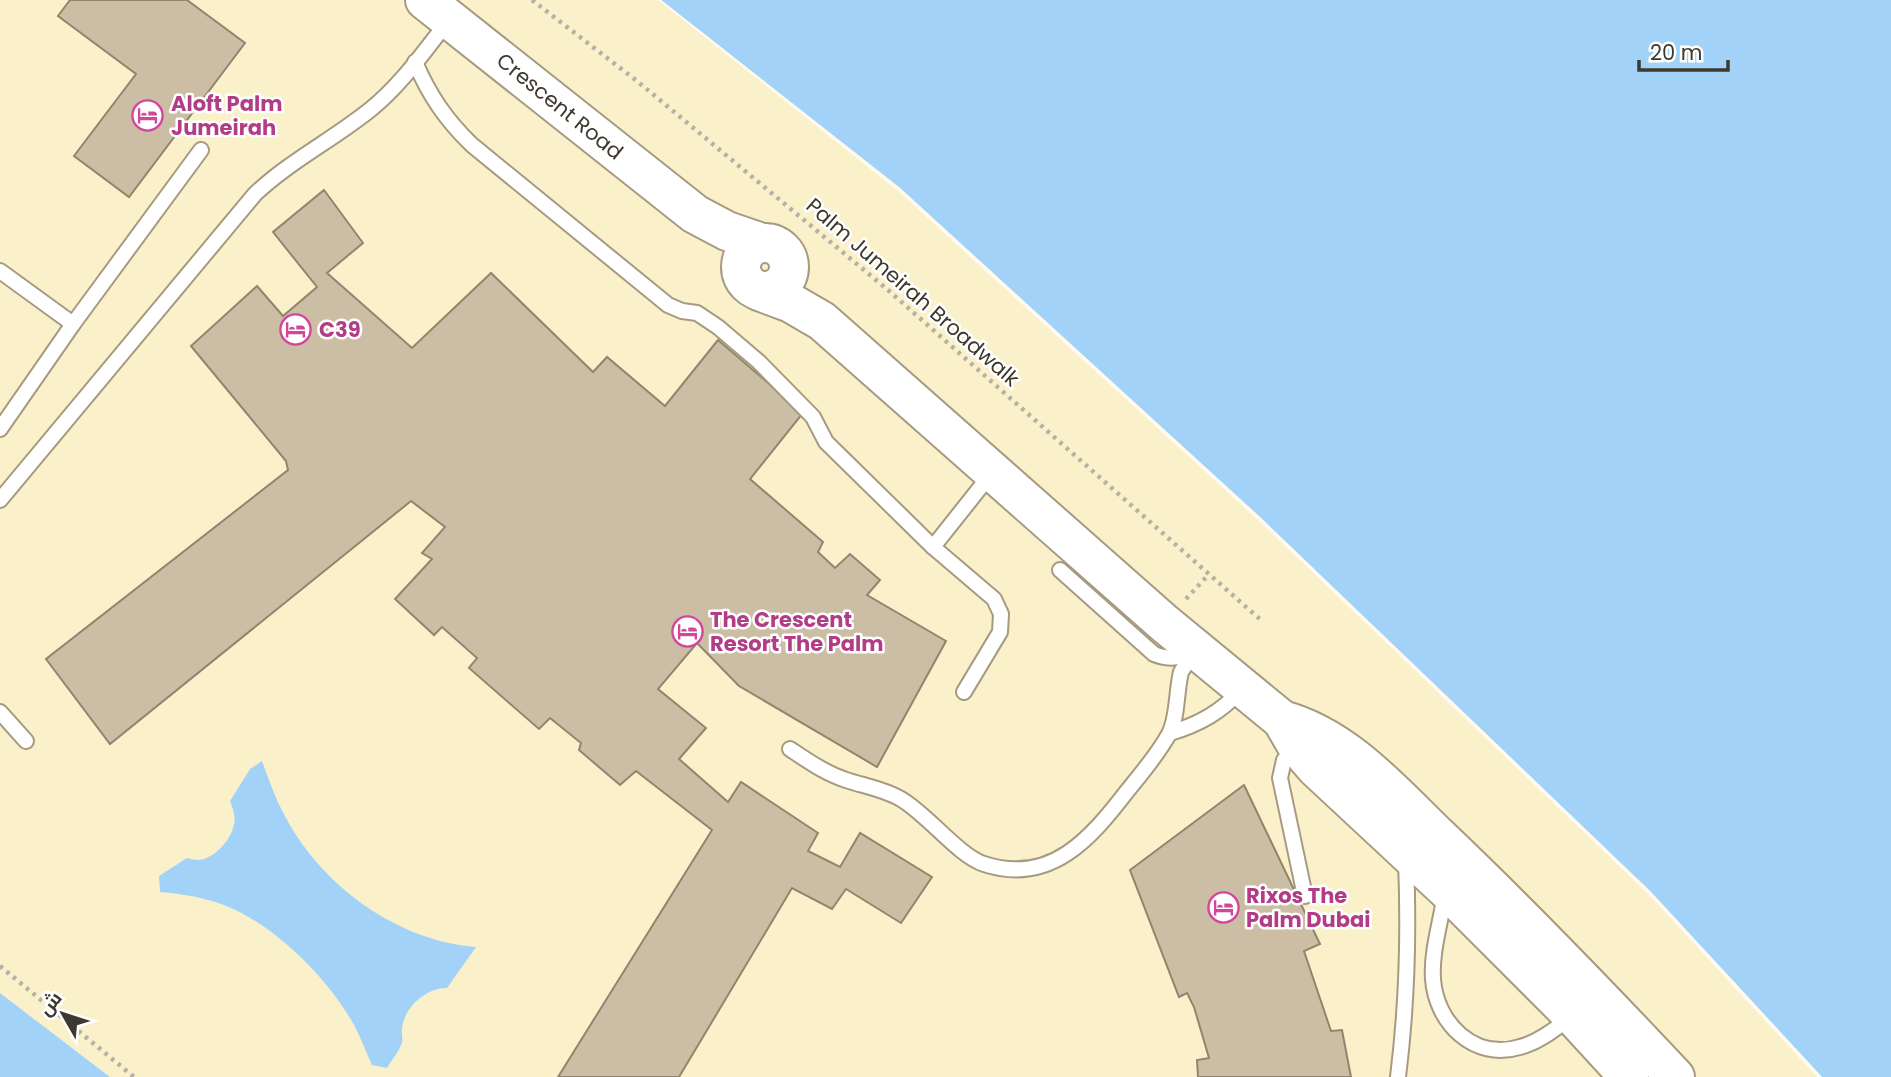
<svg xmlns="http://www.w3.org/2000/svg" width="1891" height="1077" viewBox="0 0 1891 1077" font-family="Poppins,Cairo,sans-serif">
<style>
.sand{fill:#faf1cb}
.water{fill:#a3d2f8}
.pier{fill:#fffaef}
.building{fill:#cbbea5;stroke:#91856e;stroke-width:2}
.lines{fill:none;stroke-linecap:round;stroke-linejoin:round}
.lane-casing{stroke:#a69a82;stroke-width:18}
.secondary-casing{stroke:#a69a82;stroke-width:42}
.path{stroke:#b6b1a6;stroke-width:4.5;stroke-dasharray:3.5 5;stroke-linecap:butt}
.lane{stroke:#fff;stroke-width:14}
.secondary{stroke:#fff;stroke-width:38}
.labels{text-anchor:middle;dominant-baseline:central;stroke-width:5;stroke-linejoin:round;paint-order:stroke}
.hotel-label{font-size:21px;font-weight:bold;fill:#b23c85;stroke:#fff;text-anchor:start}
.street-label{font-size:21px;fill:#3e392f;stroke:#fff}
</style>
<rect width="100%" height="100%" fill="#fffaef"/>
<polygon class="sand" points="0,0 661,0 900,188 1261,518 1651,892 1822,1077 110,1077 0,993"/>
<g class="water">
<polygon points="661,0 1891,0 1891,1077 1822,1077 1651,892 1261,518 900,188"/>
<path d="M 262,761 C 269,780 275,798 285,816 C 321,885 397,941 476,947 L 447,988 C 426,988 404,1007 402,1029 C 401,1034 404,1039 401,1045 C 398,1053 391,1061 387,1068 L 372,1065 C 366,1052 361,1038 354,1025 C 328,978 275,925 224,905 C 203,897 182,894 160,892 L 159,876 L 187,858 C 191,859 195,860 199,860 C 214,859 232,839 234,824 C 236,816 233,809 230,801 L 250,769 Z"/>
<polygon points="0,993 110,1077 0,1077"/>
</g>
<polygon class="pier" points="658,0 661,0 900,188 1261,518 1651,892 1822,1077 1817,1077 1648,894 1259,521 898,191"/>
<g class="building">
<polygon points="70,0 187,0 245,43 129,197 74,156 136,74 58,16"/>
<polygon points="324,190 363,243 327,273 412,348 491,273 593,372 607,357 665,406 718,340 803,413 750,479 823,542 818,552 835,568 850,554 880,580 867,595 946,641 877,767 739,686 697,643 658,689 706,728 679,759 728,802 741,782 818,833 808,851 840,867 860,833 932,877 901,923 846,889 832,909 792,888 679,1077 558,1077 712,830 636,771 620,785 579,750 581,743 550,718 539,729 469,668 477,658 442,627 434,635 395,599 432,559 422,553 445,527 411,501 110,744 46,659 288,470 286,461 191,346 257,286 283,316 317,287 273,232"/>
<polygon points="1244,785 1320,944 1304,951 1331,1031 1342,1030 1351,1077 1198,1077 1197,1060 1209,1058 1194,1007 1187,993 1179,997 1130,870"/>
</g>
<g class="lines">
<defs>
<g id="lane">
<path d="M 415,62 C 429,95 446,120 472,145 L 668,305 L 682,311 L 697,313 L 718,327 L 759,362 L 813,417 L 826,442 L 933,547 L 994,599 L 1001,614 L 1000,632 L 964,692"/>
<polyline points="0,271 73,324"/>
<polyline points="0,429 73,324 201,150"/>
<path d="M 0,500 L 255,194 C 290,161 334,139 371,109 C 402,84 425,50 449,20"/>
<polyline points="933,547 991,474"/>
<path d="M 1060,570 L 1154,654 C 1167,659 1180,660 1192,651"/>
<polyline points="0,712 26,741"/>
<path d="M 1170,733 C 1200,724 1221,712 1242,689"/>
<polyline points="1296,747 1284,760 1280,778 1305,896"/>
<path d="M 790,749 C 808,761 825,773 846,780 C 864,786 884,789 901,799 C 928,815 959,856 984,864 C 1051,886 1091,838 1128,790 C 1142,773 1158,754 1169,734 C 1178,717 1176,692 1181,672 L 1186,664 L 1197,653"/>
<path d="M 1445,894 C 1441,921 1431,952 1433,979 C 1436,1023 1474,1061 1520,1047 C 1539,1042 1555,1030 1570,1017"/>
<path d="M 1398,1077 C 1407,1005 1409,934 1406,861"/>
</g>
<g id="secondary">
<polyline points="425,0 695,214 727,231 762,243"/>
<circle cx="765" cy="267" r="24"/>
<polyline points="759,291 791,303 822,321 1164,623 1282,720 1297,746 1316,768 1446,889 1573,1016 1629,1077"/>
<path d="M 1282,720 C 1346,737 1393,793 1439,837 C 1520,914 1598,995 1675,1077"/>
</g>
</defs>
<use href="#lane" class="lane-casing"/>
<use href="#secondary" class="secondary-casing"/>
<g class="path">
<polyline points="532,0 637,81 888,290 1262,621"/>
<polyline points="1186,599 1209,574"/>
<polyline points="0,966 134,1077"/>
</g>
<use href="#lane" class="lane"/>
<use href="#secondary" class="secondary"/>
</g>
<defs>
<symbol id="hotel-ring" viewBox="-11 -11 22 22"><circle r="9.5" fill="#fff" stroke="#d1479c" stroke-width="1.5"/><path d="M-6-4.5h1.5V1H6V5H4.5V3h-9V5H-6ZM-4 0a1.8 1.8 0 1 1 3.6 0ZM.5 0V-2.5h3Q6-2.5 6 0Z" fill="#d1479c"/></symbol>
</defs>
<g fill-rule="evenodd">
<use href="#hotel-ring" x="130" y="98" width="35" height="35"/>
<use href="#hotel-ring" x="278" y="312" width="35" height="35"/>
<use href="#hotel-ring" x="670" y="614" width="35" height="35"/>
<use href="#hotel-ring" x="1206" y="890" width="35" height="35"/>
</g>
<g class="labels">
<g class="hotel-label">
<text x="171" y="103">Aloft Palm<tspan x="171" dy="24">Jumeirah</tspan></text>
<text x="319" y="329">C39</text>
<text x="710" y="619">The Crescent<tspan x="710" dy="24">Resort The Palm</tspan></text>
<text x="1246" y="895">Rixos The<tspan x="1246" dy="24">Palm Dubai</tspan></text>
</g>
<g class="street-label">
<text transform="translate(560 106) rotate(39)">Crescent Road</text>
<text transform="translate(913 292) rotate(41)">Palm Jumeirah Broadwalk</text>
</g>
</g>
<g transform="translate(63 1014) rotate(309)" stroke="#ffffff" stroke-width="5" paint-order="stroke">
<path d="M0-5L12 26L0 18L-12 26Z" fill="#3e392f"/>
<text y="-10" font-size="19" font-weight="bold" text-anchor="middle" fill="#3e392f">ش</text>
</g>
<path d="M1639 60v10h89v-10" fill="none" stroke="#3e392f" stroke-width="3.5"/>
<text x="1650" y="60" font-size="21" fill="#3e392f" stroke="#ffffff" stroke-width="5" paint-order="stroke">20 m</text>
</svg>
